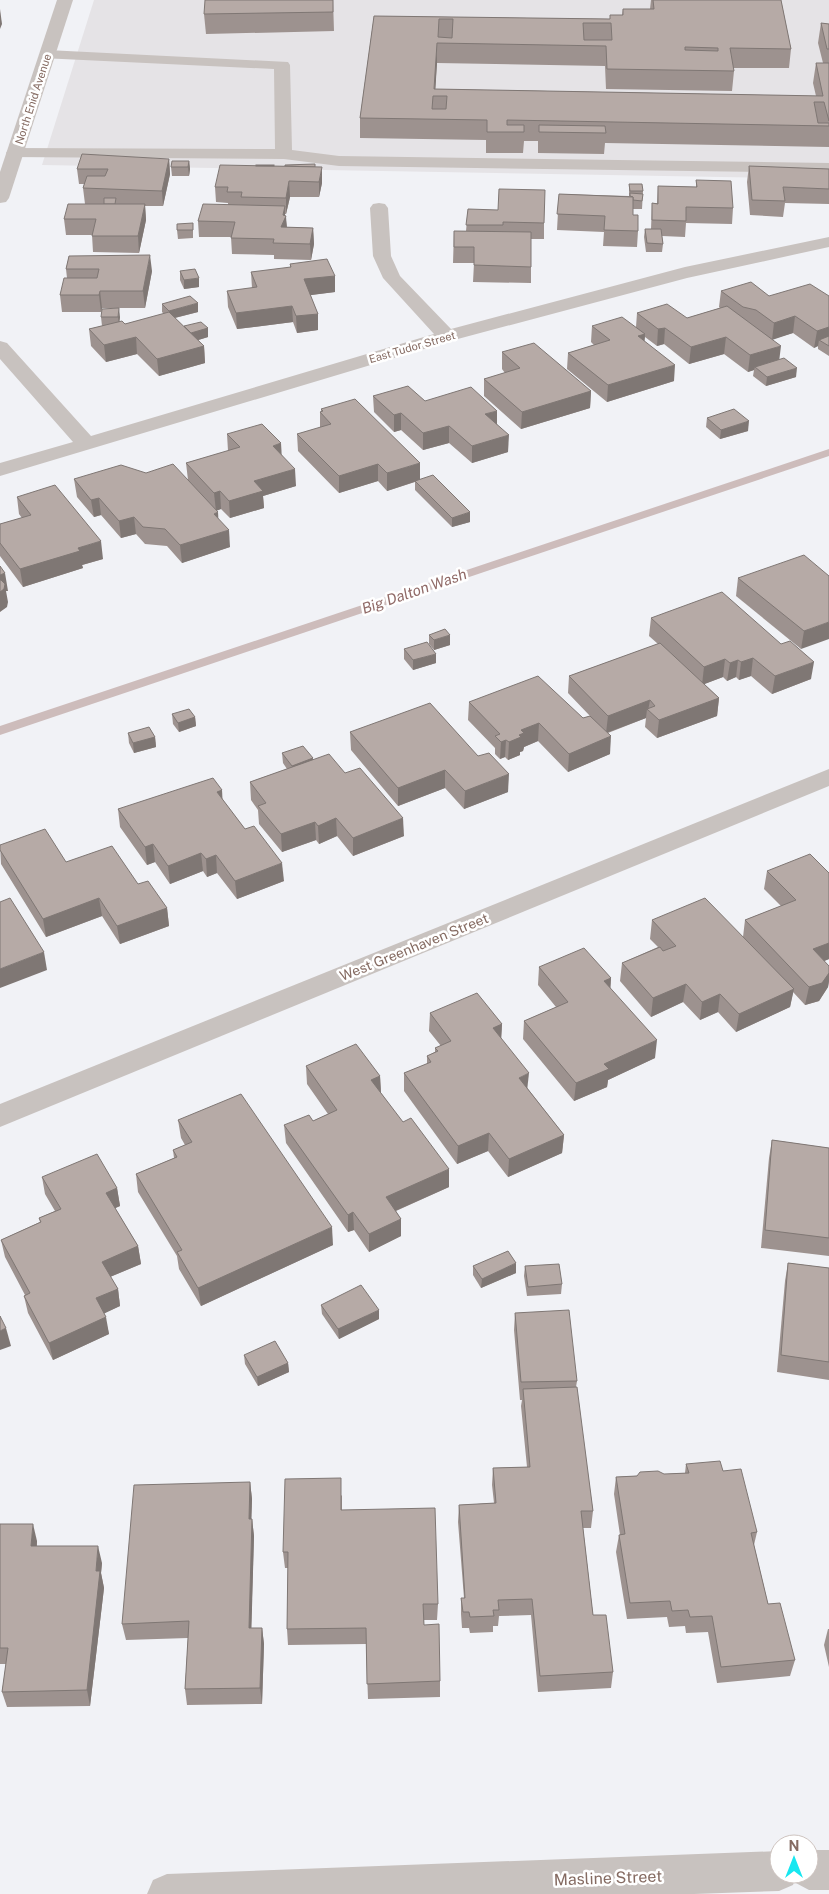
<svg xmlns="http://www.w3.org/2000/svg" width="829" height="1894" viewBox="0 0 829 1894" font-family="'Public Sans',sans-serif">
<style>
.built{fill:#e5e3e6}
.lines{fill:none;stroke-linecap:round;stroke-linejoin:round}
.stream{fill:#cdbcbb;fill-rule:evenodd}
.service{fill:#c8c2bf;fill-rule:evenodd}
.minor{fill:#c8c2bf;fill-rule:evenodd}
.wall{fill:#9d928f}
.shaded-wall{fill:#7f7774}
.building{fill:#b6aaa6;stroke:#7f7774;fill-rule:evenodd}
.labels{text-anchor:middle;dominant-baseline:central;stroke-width:5;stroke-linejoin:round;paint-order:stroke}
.far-street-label{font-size:11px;fill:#856b62;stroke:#fff}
.street-label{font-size:14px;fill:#856b62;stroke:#fff}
.water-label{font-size:15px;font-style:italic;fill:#906a67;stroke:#fff}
.near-street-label{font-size:16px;fill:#856b62;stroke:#fff}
</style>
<rect width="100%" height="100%" fill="#f1f2f6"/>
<polygon class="built" points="94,0 829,0 829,179 42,165"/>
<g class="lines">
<polygon class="stream" points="829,449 829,456 0,735 0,726"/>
<polygon class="service" points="47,50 288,62 290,65 292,150 339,156 829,163 829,173 339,166 284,159 9,157 6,153 9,149 15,148 275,149 274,69 41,58 39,55"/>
<g class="minor">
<polygon points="57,0 73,0 9,198 6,202 0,203 0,172"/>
<polygon points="379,203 385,204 388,208 391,256 400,276 451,329 685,267 829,237 829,247 687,278 454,340 0,476 0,463 73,442 0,359 0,341 7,343 91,436 434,334 383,278 373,256 370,208 373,204"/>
<polygon points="829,769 829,786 0,1127 0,1104"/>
<polygon points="809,1850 829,1850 829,1890 809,1890 794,1882 793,1885 779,1891 694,1894 147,1894 153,1880 167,1874 779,1851 779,1874 809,1874"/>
</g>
</g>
<g class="wall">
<polygon points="333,0 334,31 206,34 204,14"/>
<polygon points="651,0 781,0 791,49 789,68 733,68 734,71 732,91 606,89 605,66 437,63 435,89 816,96 813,83 816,63 823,63 818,43 821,23 829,24 829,147 605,143 604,154 538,153 538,141 524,141 523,153 486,153 486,140 360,138 360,118 374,16 610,19 610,15 622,15 623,9 650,9"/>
<polygon points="169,159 170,174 163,206 145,206 146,220 139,253 93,252 92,235 66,235 64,219 85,204 83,188 84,184 79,184 77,169"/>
<polygon points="189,161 190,169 189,176 172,176 171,167"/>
<polygon points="274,166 315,167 322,183 319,197 290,197 286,214 285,214 287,227 313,228 314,244 311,260 274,259 274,255 232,254 231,237 199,237 198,221 228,205 228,203 216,202 215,187"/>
<polygon points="749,166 829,169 829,204 785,203 783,217 750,215 747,182"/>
<polygon points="696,180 733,208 732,224 686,223 685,237 662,236 663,244 662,252 646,252 644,237 645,229 651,229 652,203 657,203 658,186 696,187"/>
<polygon points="629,184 643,191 642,209 633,209 633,215 638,231 637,247 603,246 604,232 557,230 559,194 629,196"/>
<polygon points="468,209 544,223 544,239 531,239 531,283 473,282 474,263 453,263 454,231 466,231"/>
<polygon points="193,223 193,238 178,239 177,230"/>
<polygon points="69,256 152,271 145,308 102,308 101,312 62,312 60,295 67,278 66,269"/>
<polygon points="290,264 335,276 335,292 310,295 318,314 318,330 297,333 293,322 237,329 228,307 227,291 252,288 251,272 290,268"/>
<polygon points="180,271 199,287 184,289 180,280"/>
<polygon points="721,291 769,296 829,296 829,356 818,349 818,346 814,348 793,333 772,339 779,360 796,377 766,386 753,376 754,370 748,372 724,354 689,364 664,344 657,346 645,337 644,341 674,381 607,402 567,369 568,353 594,345 591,342 592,326 636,327 637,313 687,318 720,308 719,307"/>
<polygon points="162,304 198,312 175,318 184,327 208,328 208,337 198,340 204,346 205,363 159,376 137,354 106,362 91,346 89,329 102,326 101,317 120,317 119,321 125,324 164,314 162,312"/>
<polygon points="502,352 591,391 590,408 521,429 484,396 484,379 505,373 502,369"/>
<polygon points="373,396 425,401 497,424 508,452 472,463 449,443 423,450 401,430 394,432 374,412"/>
<polygon points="321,409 420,479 470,522 452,527 415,490 415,482 387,491 378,481 339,493 298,451 297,434 320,428 320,412 321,412"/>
<polygon points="707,418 748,431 720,439 706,427"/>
<polygon points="227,434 282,455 296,486 263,496 264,508 230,518 221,509 216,510 218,519 230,547 182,563 167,546 145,544 136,534 121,538 101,515 94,517 77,497 74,479 146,473 188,480 186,463 228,451"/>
<polygon points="17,497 103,559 82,565 83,568 23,587 0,556 0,524 22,518 19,514"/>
<polygon points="829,576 801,649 736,596 738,578"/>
<polygon points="651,618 811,679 772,694 751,676 739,680 736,677 727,681 723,677 704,684 719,698 717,716 657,738 645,727 646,718 608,733 610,754 568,772 538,741 524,747 523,751 520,752 520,755 508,760 505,757 500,759 495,754 495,748 468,720 469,702 583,718 590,716 568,693 569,676 658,644 649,636"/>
<polygon points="429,635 450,645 434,650 429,644"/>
<polygon points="404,649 436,663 413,670 404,659"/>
<polygon points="172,714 195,717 196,726 179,732 173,724"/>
<polygon points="350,732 508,792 464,809 445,788 398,806 351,750"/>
<polygon points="128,733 155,737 156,747 134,753 129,743"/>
<polygon points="282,753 313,758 313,760 345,773 404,836 353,856 337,836 319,844 316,840 282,852 259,824 258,810 251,800 250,782 287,769 283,763"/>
<polygon points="222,790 222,799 284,881 237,899 217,873 207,877 203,871 170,884 155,862 147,865 120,827 118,809"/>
<polygon points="0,845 66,862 138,884 167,908 169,926 120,944 102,916 46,937 1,864"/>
<polygon points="767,871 829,873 829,959 824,961 829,966 829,981 828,987 819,1001 805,1005 793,992 790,1007 736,1032 718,1012 700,1020 683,1002 651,1017 620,981 622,963 658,947 650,939 652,920 743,937 745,920 781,906 764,889"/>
<polygon points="539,967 611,978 610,988 655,1058 608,1080 607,1087 574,1101 523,1039 524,1021 556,1007 538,985"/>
<polygon points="430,1013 502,1024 501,1039 528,1089 564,1135 562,1153 508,1177 488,1151 457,1164 404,1091 404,1073 427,1064 427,1056 435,1052 435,1048 441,1046 429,1031"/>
<polygon points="306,1066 380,1076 381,1093 449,1187 396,1211 401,1219 401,1236 369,1252 354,1230 348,1232 286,1143 284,1125 313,1121 328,1114 307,1084"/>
<polygon points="178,1120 333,1245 201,1306 179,1269 177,1256 138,1192 136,1174 174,1158 173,1150 185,1145 181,1138"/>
<polygon points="772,1140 829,1148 829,1256 761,1248 769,1158"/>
<polygon points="42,1177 117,1188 120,1206 115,1208 138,1246 141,1264 110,1277 118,1289 120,1306 104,1313 109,1334 53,1360 28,1313 24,1296 25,1295 5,1257 1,1240 40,1222 39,1218 55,1211 45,1194"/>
<polygon points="788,1263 829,1268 829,1380 777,1372 785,1281"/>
<polygon points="473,1266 516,1273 481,1288 473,1275"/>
<polygon points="525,1266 562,1284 561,1294 527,1296 524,1276"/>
<polygon points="321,1305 379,1319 339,1339 322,1314"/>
<polygon points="515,1313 577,1381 576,1387 593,1511 591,1528 583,1528 593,1615 613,1672 611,1688 538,1692 531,1615 499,1616 498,1626 493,1626 493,1632 470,1633 469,1628 462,1628 461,1614 461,1598 464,1598 458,1522 459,1505 494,1503 492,1485 493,1468 527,1467 521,1406 522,1400 520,1400 514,1330"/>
<polygon points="244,1355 288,1363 289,1372 258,1386 245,1364"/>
<polygon points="686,1464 723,1471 757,1532 754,1545 768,1604 795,1660 790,1676 717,1683 708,1632 686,1633 685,1626 669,1627 667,1617 627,1619 616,1552 619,1535 620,1535 614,1494 616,1477 685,1473"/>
<polygon points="250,1482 252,1499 251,1519 252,1519 254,1536 251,1628 262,1628 264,1644 262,1704 187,1705 185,1689 188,1638 126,1640 122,1624"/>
<polygon points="342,1495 342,1510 438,1604 437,1620 424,1620 424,1625 440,1681 440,1697 368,1699 366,1644 288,1645 287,1629 288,1568 285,1568 283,1552"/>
<polygon points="0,1524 37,1541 37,1546 102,1563 101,1573 104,1588 90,1706 7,1707 2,1692 6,1664 0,1664"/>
<polygon points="828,1629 829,1629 829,1667 824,1645"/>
</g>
<g class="shaded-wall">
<polygon points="0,9 2,24 0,29"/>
<polygon points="437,43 437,63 435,96 434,96"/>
<polygon points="169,159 170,174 163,206 162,191"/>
<polygon points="189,161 190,169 189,176 188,167"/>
<polygon points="322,167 322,183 319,197 319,182"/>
<polygon points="289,181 290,197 286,214 286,198"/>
<polygon points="145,204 146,220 139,253 138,236"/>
<polygon points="285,206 285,218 286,216 287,231 281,227"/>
<polygon points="313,228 314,244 311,260 310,244"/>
<polygon points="150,255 152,271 145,308 143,291"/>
<polygon points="335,276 335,292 304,296 304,279"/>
<polygon points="199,278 199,287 184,289 184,280"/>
<polygon points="100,291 102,308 101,312 99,295"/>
<polygon points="198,303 198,312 170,319 169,311"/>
<polygon points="292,306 293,322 237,329 236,313"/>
<polygon points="119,308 120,317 119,326 118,317"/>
<polygon points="318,314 318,330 297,333 296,316"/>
<polygon points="795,316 793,333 772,340 774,323"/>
<polygon points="829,327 829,343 819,340 818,346 814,348 817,331"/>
<polygon points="208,328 208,337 192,342 191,333"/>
<polygon points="665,328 664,344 657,346 658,329"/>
<polygon points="645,334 644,350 638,336"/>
<polygon points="136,337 137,354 106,362 104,345"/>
<polygon points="726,337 724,354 689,364 691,347"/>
<polygon points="204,346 205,363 159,376 157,359"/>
<polygon points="781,346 779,362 755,367 754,370 748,372 750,355"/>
<polygon points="675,365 674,381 607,402 608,385"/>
<polygon points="797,368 796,377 766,386 767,377"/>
<polygon points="591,391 590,408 521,429 522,412"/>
<polygon points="497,411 497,428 485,414"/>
<polygon points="401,413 401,430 394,432 394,415"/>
<polygon points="749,421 748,431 720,439 721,430"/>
<polygon points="449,426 449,443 423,450 423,433"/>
<polygon points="509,435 508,452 472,463 472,446"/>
<polygon points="281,443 282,460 273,446"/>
<polygon points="420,463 420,480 387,491 387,473"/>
<polygon points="378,464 378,481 339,493 339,476"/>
<polygon points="295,469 296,486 263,496 264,508 230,518 229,501 254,481"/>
<polygon points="220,491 221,509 216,511 214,493"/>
<polygon points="99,498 101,515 94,517 91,500"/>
<polygon points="218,512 219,530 214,514"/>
<polygon points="470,512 470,522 452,527 452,518"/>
<polygon points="134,517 136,534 121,538 119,521"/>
<polygon points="229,530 230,547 182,563 180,545"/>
<polygon points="101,541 103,559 82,565 83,568 23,587 20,569 78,548"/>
<polygon points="5,573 8,591 6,591 8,602 7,607 0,612 0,575"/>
<polygon points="829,622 829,639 801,649 804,631"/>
<polygon points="450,635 450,645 434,650 434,640"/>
<polygon points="436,654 436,663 413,670 413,660"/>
<polygon points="753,658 751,676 739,680 741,662"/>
<polygon points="725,659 723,677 702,685 704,667"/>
<polygon points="738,660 736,677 727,681 730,663"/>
<polygon points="814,662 811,679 772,694 775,676"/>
<polygon points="719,698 717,716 657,738 659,720"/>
<polygon points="650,700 648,711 647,709 646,718 606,733 608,716"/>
<polygon points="195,717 196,726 179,732 178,723"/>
<polygon points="539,723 538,741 524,747 523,751 520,752 520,755 508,760 509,742 519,735 521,730"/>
<polygon points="611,736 610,754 568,772 569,754"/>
<polygon points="155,737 156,747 134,753 133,743"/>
<polygon points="506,740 505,757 500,759 501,742"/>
<polygon points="313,758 313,768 292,775 292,766"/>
<polygon points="445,770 445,788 398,806 398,788"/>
<polygon points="509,774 508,792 464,809 465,791"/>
<polygon points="222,790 223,808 217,792"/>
<polygon points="336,818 337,836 319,844 318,826"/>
<polygon points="403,818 404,836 353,856 353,838"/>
<polygon points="315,822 316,840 282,852 281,834"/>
<polygon points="153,844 155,862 147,865 145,847"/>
<polygon points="201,853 203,871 170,884 168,866"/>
<polygon points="216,855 217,873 207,877 206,859"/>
<polygon points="282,863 284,881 237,899 235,881"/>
<polygon points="99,898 102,916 46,937 43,919"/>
<polygon points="167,908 169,926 120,944 117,926"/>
<polygon points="829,943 829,959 810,967 813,949"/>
<polygon points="44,952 47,970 0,988 0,969"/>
<polygon points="829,973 829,981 828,987 819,1001 805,1005 809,987"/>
<polygon points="611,978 610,996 604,981"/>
<polygon points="686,984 683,1002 651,1017 653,998"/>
<polygon points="794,989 790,1007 736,1032 739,1014"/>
<polygon points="720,994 718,1012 700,1020 702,1002"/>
<polygon points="502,1024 501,1042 493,1028"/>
<polygon points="657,1040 655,1058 608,1080 607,1087 574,1101 576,1083 604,1064"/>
<polygon points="529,1073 527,1091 519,1078"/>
<polygon points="380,1076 381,1094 371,1080"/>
<polygon points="489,1133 488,1151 457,1164 458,1146"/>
<polygon points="564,1135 562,1153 508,1177 509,1159"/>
<polygon points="449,1169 449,1187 386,1215 386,1197"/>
<polygon points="117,1188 120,1206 109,1211 106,1193"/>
<polygon points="353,1212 354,1230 348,1232 348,1215"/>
<polygon points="401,1219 401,1236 369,1252 369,1234"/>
<polygon points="332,1227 333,1245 201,1306 198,1288"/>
<polygon points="138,1246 141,1264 105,1279 102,1262"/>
<polygon points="516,1263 516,1273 481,1288 482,1279"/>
<polygon points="118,1289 120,1306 99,1316 96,1298"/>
<polygon points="379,1310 379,1319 339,1339 338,1329"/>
<polygon points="106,1317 109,1334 53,1360 49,1343"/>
<polygon points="6,1328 11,1346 0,1350 0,1331"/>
<polygon points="288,1363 289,1372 258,1386 257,1377"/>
<polygon points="250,1482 252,1499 251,1536 249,1519"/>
<polygon points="252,1519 254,1536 251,1644 249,1628"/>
<polygon points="33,1524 37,1541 35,1563 31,1546"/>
<polygon points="98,1546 102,1563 101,1573 104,1588 90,1706 87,1690 96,1571"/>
<polygon points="262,1628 264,1644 262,1704 260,1688"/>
</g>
<g class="building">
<polygon points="205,0 333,0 333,12 204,14"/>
<path d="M 653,0 L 781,0 L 791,49 L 730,48 L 734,71 L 607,69 L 606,46 L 437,43 L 434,89 L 823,96 L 816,63 L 829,63 L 829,121 L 824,102 L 814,102 L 818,123 L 829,123 L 829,126 L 507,120 L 507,125 L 524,125 L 524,132 L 487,132 L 487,120 L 360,118 L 374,16 L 610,19 L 610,15 L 623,15 L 623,9 L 654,9 ZM 439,19 L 453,19 L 452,38 L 438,37 ZM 583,23 L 611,23 L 612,40 L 584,40 ZM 685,47 L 718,48 L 718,51 L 685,50 ZM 433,96 L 447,96 L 446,109 L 432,109 Z"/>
<polygon points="821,23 829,24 829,49 827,49"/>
<polygon points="539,125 605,126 606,133 539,132"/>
<polygon points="82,154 169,159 162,191 83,188 87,176 105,176 108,169 77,169"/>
<polygon points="172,161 189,161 188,167 171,167"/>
<polygon points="315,164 315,167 285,166 285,165"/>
<polygon points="220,165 322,167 319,182 289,181 286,198 241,197 242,192 227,192 228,187 215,187"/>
<rect x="256" y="165" width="18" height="1"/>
<polygon points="749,166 829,169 829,189 783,187 785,201 752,200"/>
<polygon points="696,180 731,181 733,208 686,207 686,221 652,220 652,203 658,204 658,186 697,187"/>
<polygon points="629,184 642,184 643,191 630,191"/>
<polygon points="499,189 545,190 544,223 503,222 503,225 466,225 468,209 498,210"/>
<polygon points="630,193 643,194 642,201 633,200 633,197 630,196"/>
<polygon points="559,194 633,197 633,215 638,215 638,231 604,230 605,216 557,214"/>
<polygon points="104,198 116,198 115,204 104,204"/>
<polygon points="68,204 145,204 138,236 92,236 96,219 64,219"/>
<polygon points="203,204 285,206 283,215 286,216 281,227 313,228 310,244 273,243 274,239 231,238 235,222 198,221"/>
<polygon points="193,223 193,230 177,230 177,224"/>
<polygon points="645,229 661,229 663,244 647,243"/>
<polygon points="454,231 531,232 531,267 474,265 474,247 454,247"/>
<polygon points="150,255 143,291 100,291 99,295 60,295 64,278 97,278 99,269 66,269 69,256"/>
<polygon points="327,259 335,276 304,279 318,314 296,316 292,306 236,313 227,291 257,287 251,272 291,267 290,264"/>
<polygon points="195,269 199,278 184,280 180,271"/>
<polygon points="751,282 769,296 810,284 829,296 829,327 817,331 795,316 774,323 756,310 743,307 721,291"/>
<polygon points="190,296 198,303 169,311 162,304"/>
<polygon points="667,304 687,318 727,306 781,346 750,355 726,337 691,347 665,328 658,329 637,313"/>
<polygon points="119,308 118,317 101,317 102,309"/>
<polygon points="169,312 204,346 157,359 136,337 104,345 89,329 122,321 125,324"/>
<polygon points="622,317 645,334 638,336 675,365 608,385 568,353 610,340 592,326"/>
<polygon points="201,322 208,328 191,333 184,326"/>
<polygon points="829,336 829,346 819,340"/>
<polygon points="534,343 591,391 522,412 484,379 520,368 502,352"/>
<polygon points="784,358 797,368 767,377 755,367"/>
<polygon points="408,386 425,401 471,387 497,411 485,414 509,435 472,446 449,426 423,433 401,413 394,415 373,396"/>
<polygon points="355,399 420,463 387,473 378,464 339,476 297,434 331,424 320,412 323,411 321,409"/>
<polygon points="734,409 749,421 721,430 707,418"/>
<polygon points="262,424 281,443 273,446 295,469 254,481 263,491 229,501 220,491 214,493 186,463 240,447 227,434"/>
<polygon points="173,464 218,512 214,514 229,530 180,545 165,529 143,527 134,517 119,521 99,498 91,500 74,479 121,465 146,473"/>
<polygon points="433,475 470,512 452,518 415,481"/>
<polygon points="55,485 101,541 78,548 80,551 20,569 0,543 0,524 31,515 17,497"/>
<polygon points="804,555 829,576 829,622 804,631 738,578"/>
<polygon points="0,566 5,573 0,575"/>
<polygon points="0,580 1,580 5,584 4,589 0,592"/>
<polygon points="722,592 781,644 790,641 814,662 775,676 753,658 741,662 738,660 730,663 725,659 704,667 651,618"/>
<polygon points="445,629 450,635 434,640 429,635"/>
<polygon points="427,642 436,654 413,660 404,649"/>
<polygon points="660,643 719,698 659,720 647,709 655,706 650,700 608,716 569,676"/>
<polygon points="538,676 583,718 590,716 611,736 569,754 539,723 521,730 524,733 519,735 521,737 509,742 506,740 501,742 495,736 500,734 469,702"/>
<polygon points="430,703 478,756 489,753 509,774 465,791 445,770 398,788 350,732"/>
<polygon points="189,709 195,717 178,723 172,714"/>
<polygon points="149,727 155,737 133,743 128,733"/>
<polygon points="303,746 313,758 292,766 282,753"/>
<polygon points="329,754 345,773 360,768 403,818 353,838 336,818 318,826 315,822 281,834 258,806 266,803 250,782"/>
<polygon points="213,778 222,790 217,792 245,829 254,826 282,863 235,881 216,855 206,859 201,853 168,866 153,844 145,847 118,809"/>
<polygon points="45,829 66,862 112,846 138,884 148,881 167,908 117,926 99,898 43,919 0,850 0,845"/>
<polygon points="810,854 829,873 829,943 813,949 829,966 829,973 822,983 809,987 745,920 796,900 767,871"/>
<polygon points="10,898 44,952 0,969 0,902"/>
<polygon points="705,898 794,989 739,1014 720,994 702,1002 686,984 653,998 622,963 660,947 663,951 676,946 652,920"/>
<polygon points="584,948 611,978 604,981 657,1040 604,1064 609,1069 576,1083 524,1021 568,1002 539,967"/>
<polygon points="477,993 502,1024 493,1028 529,1073 519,1078 564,1135 509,1159 489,1133 458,1146 404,1073 431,1062 427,1056 438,1051 435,1048 451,1041 430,1013"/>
<polygon points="356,1044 380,1076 371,1080 403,1122 411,1118 449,1169 386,1197 401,1219 369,1234 353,1212 348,1215 284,1125 309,1115 313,1121 337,1110 306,1066"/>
<polygon points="241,1094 332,1227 198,1288 177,1252 182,1250 136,1174 177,1157 173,1150 192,1142 178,1120"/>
<polygon points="772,1140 829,1148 829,1238 765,1230"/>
<polygon points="97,1154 117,1188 106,1193 138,1246 102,1262 118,1289 96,1298 106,1317 49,1343 24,1296 30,1293 1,1240 41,1222 39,1218 61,1209 42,1177"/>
<polygon points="508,1251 516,1263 482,1279 473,1266"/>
<polygon points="788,1263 829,1268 829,1362 781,1355"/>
<polygon points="559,1264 562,1284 528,1287 525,1266"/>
<polygon points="361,1285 379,1310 338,1329 321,1305"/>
<polygon points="569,1310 577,1381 521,1382 515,1313"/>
<polygon points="0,1316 6,1328 0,1331"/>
<polygon points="275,1341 288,1363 257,1377 244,1355"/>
<polygon points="577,1387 593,1511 581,1511 593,1615 606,1615 613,1672 540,1676 532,1599 498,1600 499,1610 493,1610 494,1616 470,1617 469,1612 463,1612 461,1598 465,1598 459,1505 496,1503 493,1468 530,1467 523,1389"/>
<polygon points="720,1461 723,1471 741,1469 757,1532 751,1533 768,1604 780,1603 795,1660 721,1667 712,1616 690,1617 688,1610 672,1611 670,1601 630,1603 619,1535 625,1534 616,1477 637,1476 640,1472 658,1471 664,1474 689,1473 686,1464"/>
<polygon points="341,1478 341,1510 435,1508 438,1604 423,1604 424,1625 439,1624 440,1681 367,1684 366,1628 287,1629 288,1552 283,1552 285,1479"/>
<polygon points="250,1482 249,1519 252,1519 249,1628 262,1628 260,1688 185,1689 189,1621 122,1624 134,1485"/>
<polygon points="0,1524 33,1524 31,1546 98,1546 96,1571 100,1571 87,1690 2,1692 8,1648 0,1648"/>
</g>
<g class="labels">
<g class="far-street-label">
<text transform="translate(33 99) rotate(-72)">North Enid Avenue</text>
<text transform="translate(412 347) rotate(-16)">East Tudor Street</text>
</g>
<g class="street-label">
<text transform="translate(414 947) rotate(-22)">West Greenhaven Street</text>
</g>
<g class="water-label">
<text transform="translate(414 591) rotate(-19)">Big Dalton Wash</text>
</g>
<g class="near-street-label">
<text transform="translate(608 1878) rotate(-2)">Masline Street</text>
</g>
</g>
<g transform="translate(794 1859)"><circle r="24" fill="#ffffff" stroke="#cec4c0"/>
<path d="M0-4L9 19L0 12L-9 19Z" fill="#17e7f0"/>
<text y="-8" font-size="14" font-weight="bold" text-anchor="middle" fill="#856b62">N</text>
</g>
</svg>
